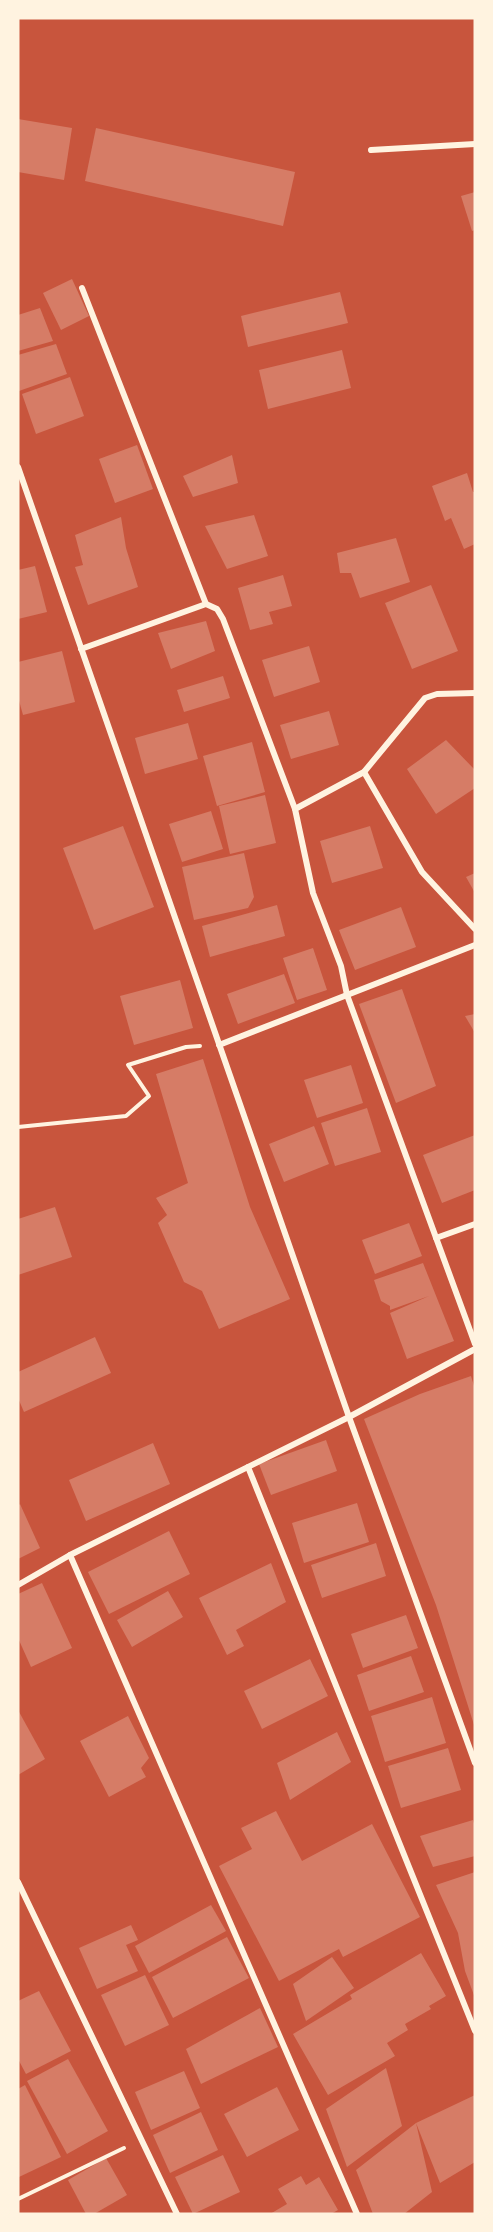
<svg xmlns="http://www.w3.org/2000/svg" width="493" height="2232" viewBox="0 0 493 2232" font-family="'Public Sans',sans-serif">
<style>
.building{fill:#d67c66}
.lines{fill:none;stroke-linecap:round;stroke-linejoin:round}
.path{stroke:#fff3e0;stroke-width:4}
.minor{stroke:#fff3e0;stroke-width:6}
</style>
<rect width="100%" height="100%" fill="#c8553d"/>
<g class="building">
<polygon points="18,119 72,128 64,180 18,172"/>
<polygon points="96,128 295,172 283,226 85,181"/>
<polygon points="475,192 475,230 472,231 461,196"/>
<polygon points="72,279 89,316 61,330 43,293"/>
<polygon points="340,292 348,323 248,347 241,316"/>
<polygon points="40,308 53,341 18,351 18,315"/>
<polygon points="56,344 67,374 19,391 18,355"/>
<polygon points="342,350 351,388 268,409 259,370"/>
<polygon points="70,377 84,416 36,434 22,394"/>
<polygon points="137,445 153,489 115,503 99,459"/>
<polygon points="232,455 238,483 193,497 183,476"/>
<polygon points="467,473 473,492 475,492 475,544 464,549 451,518 445,521 432,486"/>
<polygon points="254,515 268,556 227,569 205,526"/>
<polygon points="121,517 126,548 138,587 88,605 75,567 83,565 75,535"/>
<polygon points="396,538 410,582 360,598 351,573 340,573 337,553"/>
<polygon points="35,566 47,612 18,619 18,570"/>
<polygon points="283,575 292,606 269,612 273,624 250,630 238,588"/>
<polygon points="431,585 458,651 412,669 385,603"/>
<polygon points="206,621 215,651 171,669 158,633"/>
<polygon points="309,646 320,682 274,697 262,660"/>
<polygon points="62,651 75,702 23,715 18,697 18,662"/>
<polygon points="223,676 230,698 184,712 177,690"/>
<polygon points="329,711 339,745 291,759 280,725"/>
<polygon points="188,723 198,759 145,774 135,738"/>
<polygon points="446,740 475,770 475,788 436,814 407,769"/>
<polygon points="252,742 265,792 217,806 203,756"/>
<polygon points="265,795 276,843 230,854 219,806"/>
<polygon points="211,811 223,849 182,862 169,824"/>
<polygon points="123,826 154,907 94,930 63,848"/>
<polygon points="370,826 383,868 332,883 320,841"/>
<polygon points="244,853 254,897 248,908 194,920 182,867"/>
<polygon points="475,873 475,893 466,877"/>
<polygon points="277,905 285,936 210,957 202,926"/>
<polygon points="401,907 416,947 355,970 339,930"/>
<polygon points="313,948 327,990 297,1000 283,958"/>
<polygon points="284,974 295,1003 238,1024 227,994"/>
<polygon points="180,980 193,1028 134,1045 120,996"/>
<polygon points="402,989 436,1086 396,1103 359,1004"/>
<polygon points="475,1014 475,1033 465,1016"/>
<polygon points="203,1059 250,1207 290,1299 219,1329 202,1291 184,1282 158,1223 167,1215 156,1198 188,1183 156,1074"/>
<polygon points="351,1065 363,1103 317,1118 304,1080"/>
<polygon points="367,1108 381,1152 335,1166 321,1123"/>
<polygon points="314,1126 329,1164 284,1182 269,1144"/>
<polygon points="475,1135 475,1190 442,1203 423,1155"/>
<polygon points="55,1207 72,1257 18,1275 18,1219"/>
<polygon points="409,1223 422,1256 375,1274 362,1240"/>
<polygon points="423,1263 454,1341 407,1359 390,1313 429,1296 390,1310 390,1306 381,1301 374,1280"/>
<polygon points="95,1337 111,1373 24,1412 18,1398 18,1372"/>
<polygon points="471,1376 475,1389 475,1728 436,1605 364,1419 420,1394"/>
<polygon points="326,1440 337,1471 271,1495 259,1464"/>
<polygon points="153,1443 170,1484 86,1521 69,1480"/>
<polygon points="357,1503 369,1542 304,1563 292,1523"/>
<polygon points="20,1504 40,1548 18,1559 18,1506"/>
<polygon points="169,1531 190,1574 109,1614 88,1572"/>
<polygon points="376,1543 386,1576 322,1598 311,1565"/>
<polygon points="271,1563 286,1602 236,1630 244,1646 227,1655 199,1598"/>
<polygon points="42,1583 72,1648 31,1667 18,1638 18,1594"/>
<polygon points="168,1591 183,1617 132,1647 117,1620"/>
<polygon points="406,1615 418,1648 363,1668 351,1634"/>
<polygon points="411,1656 424,1692 369,1711 357,1675"/>
<polygon points="310,1659 328,1696 262,1729 244,1691"/>
<polygon points="432,1697 446,1743 385,1762 371,1716"/>
<polygon points="18,1710 45,1759 18,1775"/>
<polygon points="128,1716 149,1758 141,1768 146,1777 109,1797 80,1741"/>
<polygon points="337,1732 351,1762 290,1800 277,1763"/>
<polygon points="448,1748 461,1790 401,1808 388,1766"/>
<polygon points="276,1811 302,1861 372,1824 420,1917 343,1957 339,1949 279,1981 219,1866 252,1849 241,1828"/>
<polygon points="473,1820 475,1827 475,1856 433,1867 420,1836"/>
<polygon points="475,1872 475,1998 465,1971 458,1933 436,1885"/>
<polygon points="211,1905 226,1931 149,1973 135,1946"/>
<polygon points="131,1925 138,1940 126,1945 138,1971 97,1989 79,1948"/>
<polygon points="227,1937 249,1978 173,2018 152,1977"/>
<polygon points="421,1953 446,1996 429,2006 431,2009 405,2024 408,2030 387,2043 395,2056 328,2095 293,2034 352,1999 350,1995"/>
<polygon points="332,1957 354,1988 306,2021 293,1984"/>
<polygon points="145,1975 169,2025 125,2046 101,1995"/>
<polygon points="39,1991 71,2051 26,2074 18,2059 18,2001"/>
<polygon points="260,2008 278,2047 201,2084 186,2049"/>
<polygon points="68,2059 108,2131 67,2154 27,2081"/>
<polygon points="386,2068 402,2126 347,2167 326,2109"/>
<polygon points="184,2071 200,2108 151,2130 135,2092"/>
<polygon points="25,2085 61,2157 19,2177 18,2089"/>
<polygon points="277,2087 299,2130 247,2157 224,2114"/>
<polygon points="475,2095 475,2162 440,2183 416,2123 432,2192 404,2214 373,2214 356,2170 416,2123"/>
<polygon points="201,2112 218,2150 170,2173 153,2135"/>
<polygon points="223,2155 240,2192 193,2214 175,2177"/>
<polygon points="106,2158 127,2195 94,2214 86,2214 68,2180"/>
<polygon points="301,2176 306,2185 319,2177 338,2210 331,2214 270,2214 287,2204 278,2189"/>
</g>
<g class="lines">
<g class="path">
<polyline points="18,1127 126,1116 149,1096 128,1065 186,1047 200,1046"/>
<polyline points="18,2199 124,2148"/>
</g>
<g class="minor">
<polyline points="371,150 475,144"/>
<polyline points="82,288 206,604"/>
<polyline points="18,467 349,1417 475,1763"/>
<polyline points="81,649 206,604 217,609 223,619 295,809"/>
<polyline points="475,693 437,694 425,698 364,772 295,809 313,893 341,966 347,995 475,1344"/>
<polyline points="364,772 422,872 475,929"/>
<polyline points="219,1045 475,945"/>
<polyline points="436,1238 475,1224"/>
<polyline points="248,1467 475,2031"/>
<polyline points="70,1555 357,2214"/>
<polyline points="18,1585 70,1555 349,1417 475,1349"/>
<polyline points="18,1882 177,2214"/>
</g>
</g>
<rect width="493" height="2232" fill="none" stroke="#fff3e0" stroke-width="39"/>
</svg>
